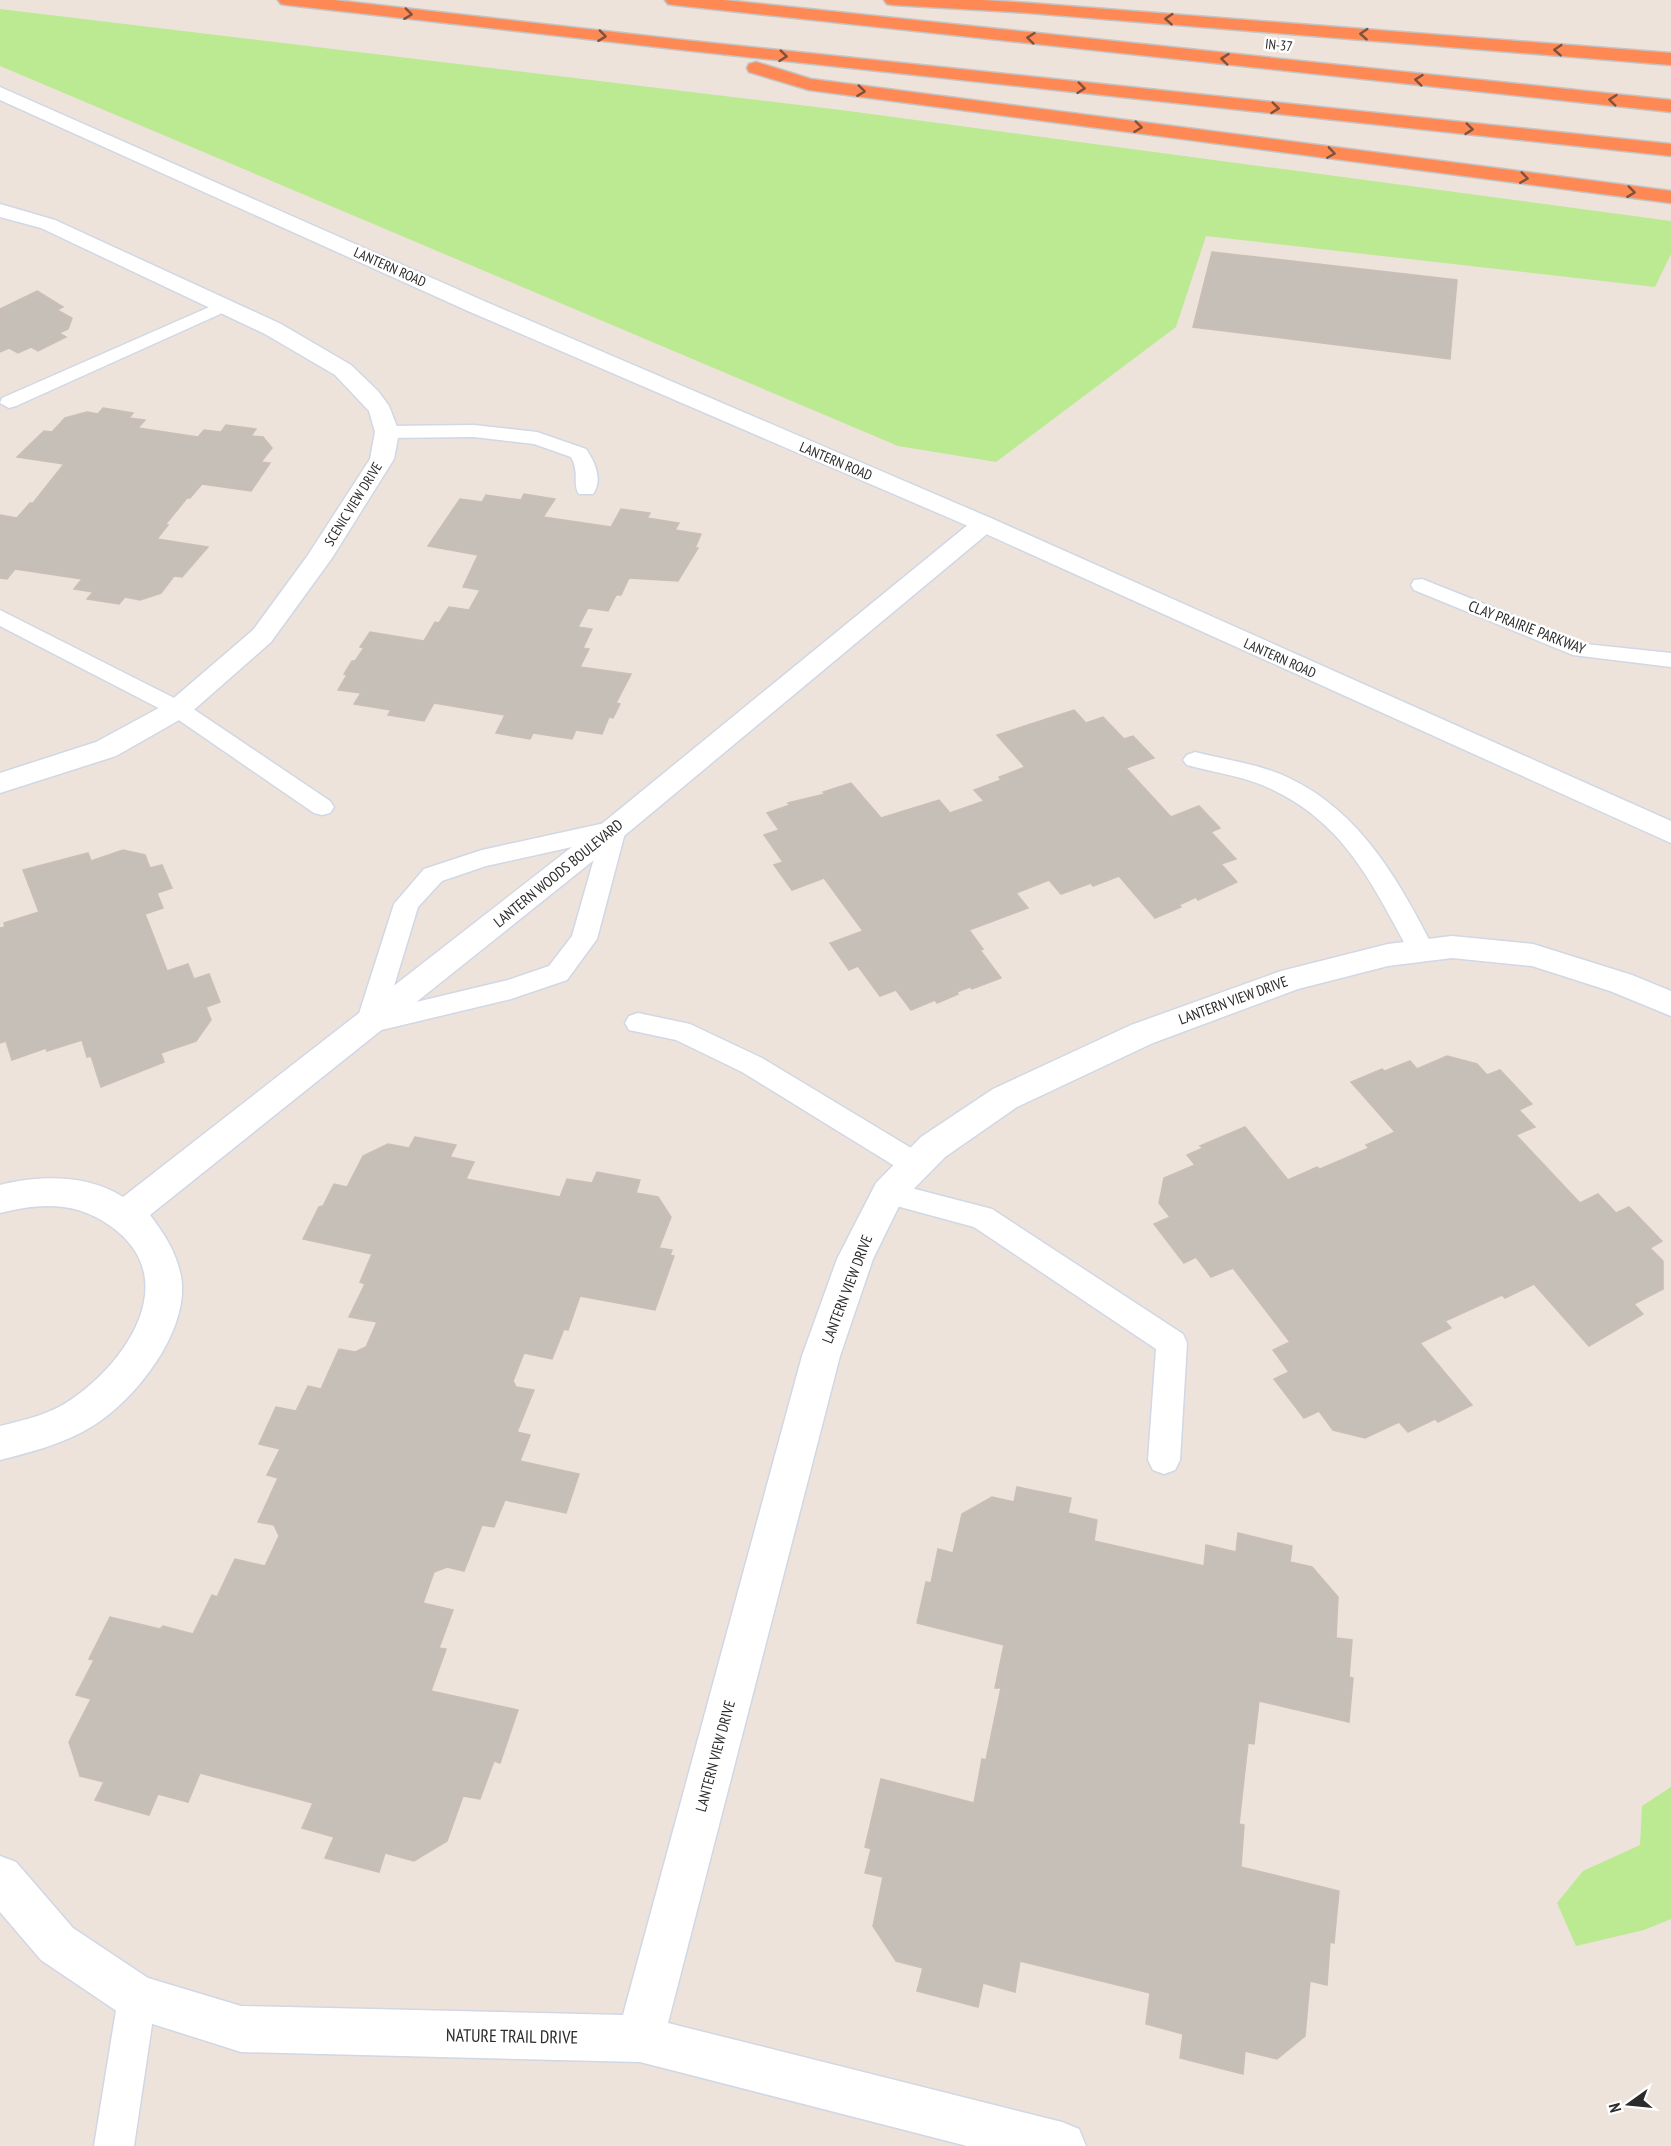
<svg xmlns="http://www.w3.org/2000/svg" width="1671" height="2146" viewBox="0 0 1671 2146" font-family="'PT Sans Narrow',sans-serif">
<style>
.green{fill:#bbea92}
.building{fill:#c6bfb7;stroke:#cabfb5;stroke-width:1.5}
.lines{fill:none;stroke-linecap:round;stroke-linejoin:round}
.service-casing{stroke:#d0d7e5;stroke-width:3}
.minor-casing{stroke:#d0d7e5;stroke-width:3}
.tertiary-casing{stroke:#d0d7e5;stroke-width:3}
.motorway-casing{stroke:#c4c4c4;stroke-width:3}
.service{fill:#fff;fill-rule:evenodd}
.minor{fill:#fff;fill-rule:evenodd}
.tertiary{fill:#fff;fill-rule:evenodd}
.motorway{fill:#ff8955;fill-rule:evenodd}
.oneway{stroke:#80513c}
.labels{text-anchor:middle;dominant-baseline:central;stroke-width:5;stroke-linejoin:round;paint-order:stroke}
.far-street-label{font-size:14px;fill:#2b2b2b;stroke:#fff}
.street-label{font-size:15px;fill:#2b2b2b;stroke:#fff}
.near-street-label{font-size:18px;fill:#2b2b2b;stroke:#fff}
</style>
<rect width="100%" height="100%" fill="#eee3db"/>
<g class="green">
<polygon points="0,9 841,110 1671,221 1671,254 1655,287 1206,236 1176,327 996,462 898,446 0,66"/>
<polygon points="1671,1787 1671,1919 1644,1930 1576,1946 1557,1903 1583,1871 1640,1845 1642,1806"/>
</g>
<g class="building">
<polygon points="1212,252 1457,280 1450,359 1193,327"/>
<polygon points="37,291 63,307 57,310 72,318 68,329 59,333 66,337 38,351 31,347 18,353 9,348 0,352 0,309"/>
<polygon points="103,408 133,413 129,418 145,420 138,428 198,437 204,430 221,432 226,425 256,429 251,436 263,437 272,448 261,462 270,463 251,491 202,484 190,498 187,498 165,525 168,525 157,539 208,547 182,577 174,576 161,593 140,600 125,597 119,604 87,599 93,592 74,589 82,579 15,569 7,579 0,578 0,515 17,518 30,503 33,503 64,464 17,457 44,431 52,432 65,418 87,412 98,414"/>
<polygon points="524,494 555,499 543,517 611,527 621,509 650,513 647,518 679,523 675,530 701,534 695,548 698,548 678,581 629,578 621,595 616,595 608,611 588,608 578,627 592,629 583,648 589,649 580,667 631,674 616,703 620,704 613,718 609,717 602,734 576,730 572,739 533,733 530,739 496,733 505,715 434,703 424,721 388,715 391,710 354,704 361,693 338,690 347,675 344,674 352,661 355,661 364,648 360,647 370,632 424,641 435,622 439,623 449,607 469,610 480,590 463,587 478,555 428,546 460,499 482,502 486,495 521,500"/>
<polygon points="1074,710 1086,723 1103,717 1124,739 1133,736 1154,758 1126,768 1171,817 1199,806 1220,828 1211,832 1236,859 1221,864 1237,882 1198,900 1196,897 1179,905 1181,907 1155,918 1119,876 1093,886 1091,883 1061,894 1049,880 1016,893 1028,908 969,930 983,949 980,950 1001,978 972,989 970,987 957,992 958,994 937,1003 935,1000 911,1010 896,990 880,996 858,966 849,970 830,943 863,931 824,878 792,890 774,865 783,862 764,835 779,830 767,813 790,805 788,803 825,794 823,792 851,783 881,818 939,800 950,813 984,801 974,790 1001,780 999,777 1025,767 997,735"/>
<polygon points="123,850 145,855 150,868 162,865 172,888 157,893 163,908 145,914 167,971 188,964 194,979 209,974 220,1002 206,1007 211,1020 196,1041 161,1053 164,1062 101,1087 91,1056 87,1057 82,1040 47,1051 46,1048 12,1060 6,1041 0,1043 0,928 5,927 4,923 39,912 23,870 88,853 91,861"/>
<polygon points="1447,1056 1477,1064 1487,1075 1500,1070 1532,1104 1519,1110 1535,1127 1516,1135 1580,1203 1598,1194 1616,1213 1629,1207 1662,1241 1650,1248 1663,1261 1663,1289 1634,1304 1643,1314 1589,1346 1534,1284 1505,1298 1502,1295 1445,1321 1451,1328 1420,1343 1472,1405 1438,1422 1435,1419 1408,1432 1399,1422 1365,1438 1333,1430 1319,1411 1304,1418 1274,1379 1289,1372 1273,1350 1290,1342 1233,1268 1211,1277 1196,1257 1184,1263 1154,1224 1170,1217 1159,1203 1164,1178 1195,1165 1187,1155 1203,1148 1200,1146 1245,1127 1288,1180 1317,1167 1320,1169 1369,1148 1366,1145 1395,1132 1351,1082 1382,1069 1385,1071 1410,1061 1417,1069"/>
<polygon points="415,1137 456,1145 450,1157 474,1162 466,1179 560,1197 567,1179 592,1183 597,1172 640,1180 636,1193 658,1197 671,1217 659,1248 672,1250 670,1255 674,1256 655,1310 580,1296 568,1330 564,1329 552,1359 524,1353 513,1381 516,1387 534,1390 517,1432 530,1435 520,1461 579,1474 566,1513 505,1500 494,1527 482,1525 464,1571 447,1567 434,1572 423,1603 453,1610 439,1648 446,1649 431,1691 518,1710 500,1763 494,1761 480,1799 463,1796 447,1841 414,1861 385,1853 379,1872 325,1858 334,1837 302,1828 313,1803 200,1773 188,1802 158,1794 149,1815 95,1800 104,1782 80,1776 69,1742 91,1699 76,1695 94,1660 89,1659 110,1617 160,1629 163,1626 193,1634 212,1595 217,1597 235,1559 265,1566 279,1536 274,1525 258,1522 278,1478 267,1475 280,1449 259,1444 276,1407 296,1411 308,1386 321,1389 339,1349 355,1352 366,1347 377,1322 349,1317 365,1284 360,1282 372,1254 303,1239 319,1207 323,1206 334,1184 347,1187 363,1156 388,1144 409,1148"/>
<polygon points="1017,1487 1071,1498 1068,1513 1097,1520 1094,1541 1204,1566 1206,1545 1236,1552 1238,1533 1292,1546 1290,1562 1312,1567 1338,1597 1336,1638 1352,1640 1349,1677 1353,1678 1349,1722 1259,1701 1254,1744 1248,1743 1239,1824 1244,1825 1241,1867 1339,1891 1334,1943 1330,1942 1327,1985 1310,1981 1305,2036 1277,2059 1245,2051 1243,2074 1180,2058 1183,2034 1146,2024 1150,1993 1020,1961 1015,1992 983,1983 978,2007 917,1991 923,1968 896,1961 873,1926 883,1877 865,1873 871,1849 865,1847 881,1779 974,1803 982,1759 986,1760 1001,1688 995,1688 1004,1645 917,1623 926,1582 931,1583 938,1549 953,1553 962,1514 992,1497 1014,1502"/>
</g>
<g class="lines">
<defs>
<g id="service">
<polygon points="223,301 229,302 232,306 229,310 16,406 9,408 0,403 2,398"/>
<path d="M 474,425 L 537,432 L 586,449 C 595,462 603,480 593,494 L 579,494 C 572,484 580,473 571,457 L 534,444 L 474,437 L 387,438 L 380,436 L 377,432 L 380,428 L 387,426 Z"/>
<polygon points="1422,579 1585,644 1671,653 1671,667 1573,655 1414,590 1411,585 1414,580"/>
<polygon points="0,610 186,704 330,801 334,807 330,813 322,815 314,813 170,714 0,626"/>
<path d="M 1195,752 C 1226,760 1260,764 1289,778 C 1361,812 1400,882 1435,951 L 1431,958 L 1422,960 L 1413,958 C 1374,889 1348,825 1271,789 C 1245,776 1215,773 1187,765 L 1183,760 L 1187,755 Z"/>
<path d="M 614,821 L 623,823 L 626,829 L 597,939 L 567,980 L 511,999 L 369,1033 L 360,1030 L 356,1023 L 394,904 L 424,869 L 482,850 ZM 599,841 L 572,936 L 549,966 L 508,980 L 387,1009 L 418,907 L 442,881 L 486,866 Z"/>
<polygon points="638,1013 690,1024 762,1058 926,1157 930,1165 926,1173 916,1176 906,1173 742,1072 676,1040 629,1030 625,1023 629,1016"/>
<polygon points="888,1182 992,1209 1183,1334 1187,1343 1180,1460 1175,1470 1164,1474 1153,1470 1148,1460 1156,1349 974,1227 878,1201 874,1193 878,1185"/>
<polygon points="137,1979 150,1985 156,1998 134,2146 94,2146 118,1998 124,1985"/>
</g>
<g id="minor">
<polygon points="0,204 55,220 281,324 351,365 378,391 389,406 399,432 394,459 332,558 271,642 188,715 116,756 0,793 0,773 96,742 168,703 253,630 308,555 370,459 375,432 369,411 335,375 265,334 41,228 0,217"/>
<path d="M 984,516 L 993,519 L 997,524 L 993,529 L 624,836 L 150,1215 C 165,1235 176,1252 181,1276 C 191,1330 134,1402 91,1427 C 63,1444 31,1452 0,1460 L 0,1426 C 25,1420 51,1414 72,1399 C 129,1360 184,1276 109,1225 C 75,1201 39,1203 0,1213 L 0,1185 C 39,1175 87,1174 123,1197 L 604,822 L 975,519 Z"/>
<polygon points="1452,936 1533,944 1632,975 1671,991 1671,1016 1610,991 1532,966 1452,958 1388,966 1298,989 1153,1043 1017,1107 945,1157 901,1202 873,1259 840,1356 668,2023 1062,2122 1079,2129 1086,2146 967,2146 640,2062 241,2052 121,2014 41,1960 0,1912 0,1856 16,1862 73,1928 148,1978 241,2006 623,2015 802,1356 837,1259 876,1183 921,1137 993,1089 1131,1025 1281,971 1388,944"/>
</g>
<polygon id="tertiary" points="0,87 484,301 993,519 1671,821 1671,843 975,529 468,311 0,100"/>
<g id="motorway">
<polygon points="278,0 334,0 683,40 1671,144 1671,156 683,50 287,5 281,4"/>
<polygon points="665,0 724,0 1671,100 1671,112 674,5 668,4"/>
<polygon points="884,0 983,0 1029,3 1671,53 1671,65 1029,13 893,5 887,4"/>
<polygon points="756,62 811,79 1671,191 1671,203 809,90 749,72 747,68 749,64"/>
</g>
</defs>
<use href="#service" class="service-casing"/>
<use href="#minor" class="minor-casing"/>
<use href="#tertiary" class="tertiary-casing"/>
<use href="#motorway" class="motorway-casing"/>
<use href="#service" class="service"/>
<use href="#minor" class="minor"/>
<use href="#tertiary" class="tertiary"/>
<use href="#motorway" class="motorway"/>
</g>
<defs><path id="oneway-chevron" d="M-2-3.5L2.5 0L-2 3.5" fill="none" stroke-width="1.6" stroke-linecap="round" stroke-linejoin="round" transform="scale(1.5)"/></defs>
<g class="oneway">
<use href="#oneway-chevron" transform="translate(408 14) rotate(7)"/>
<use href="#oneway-chevron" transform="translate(1169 19) rotate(-176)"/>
<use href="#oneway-chevron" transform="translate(1364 34) rotate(-176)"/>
<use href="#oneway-chevron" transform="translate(602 36) rotate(7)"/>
<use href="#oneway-chevron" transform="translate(1031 38) rotate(-174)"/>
<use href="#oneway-chevron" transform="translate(1558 50) rotate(-176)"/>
<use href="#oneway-chevron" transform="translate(783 56) rotate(6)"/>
<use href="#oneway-chevron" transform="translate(1225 59) rotate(-174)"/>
<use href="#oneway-chevron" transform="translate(1419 80) rotate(-174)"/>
<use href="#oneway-chevron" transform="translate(1081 88) rotate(6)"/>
<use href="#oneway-chevron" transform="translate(861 91) rotate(7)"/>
<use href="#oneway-chevron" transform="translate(1613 100) rotate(-174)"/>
<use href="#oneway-chevron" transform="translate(1275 108) rotate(6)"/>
<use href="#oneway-chevron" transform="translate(1138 127) rotate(7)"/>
<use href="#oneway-chevron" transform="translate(1469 129) rotate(6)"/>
<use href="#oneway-chevron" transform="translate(1331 153) rotate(8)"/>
<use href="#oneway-chevron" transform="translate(1524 178) rotate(8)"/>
<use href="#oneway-chevron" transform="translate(1631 192) rotate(7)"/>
</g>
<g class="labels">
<g class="far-street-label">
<text transform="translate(1279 45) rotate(6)">IN-37</text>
<text transform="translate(390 267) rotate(24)">LANTERN ROAD</text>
<text transform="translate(836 461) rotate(23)">LANTERN ROAD</text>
<text transform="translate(353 504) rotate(-58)">SCENIC VIEW DRIVE</text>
<text transform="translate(1280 658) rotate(24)">LANTERN ROAD</text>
</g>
<g class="street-label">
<text transform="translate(1527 627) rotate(21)">CLAY PRAIRIE PARKWAY</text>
<text transform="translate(558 873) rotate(-39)">LANTERN WOODS BOULEVARD</text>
<text transform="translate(1233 1000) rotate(-20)">LANTERN VIEW DRIVE</text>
<text transform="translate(847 1289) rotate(-69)">LANTERN VIEW DRIVE</text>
<text transform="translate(715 1756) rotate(-75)">LANTERN VIEW DRIVE</text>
</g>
<g class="near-street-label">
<text transform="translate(512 2036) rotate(1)">NATURE TRAIL DRIVE</text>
</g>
</g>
<g transform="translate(1629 2104) rotate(255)" stroke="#ffffff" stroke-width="4.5" paint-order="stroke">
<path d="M0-4.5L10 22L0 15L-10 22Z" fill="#2b2b2b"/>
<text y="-9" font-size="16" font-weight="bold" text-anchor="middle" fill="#2b2b2b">N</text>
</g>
</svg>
